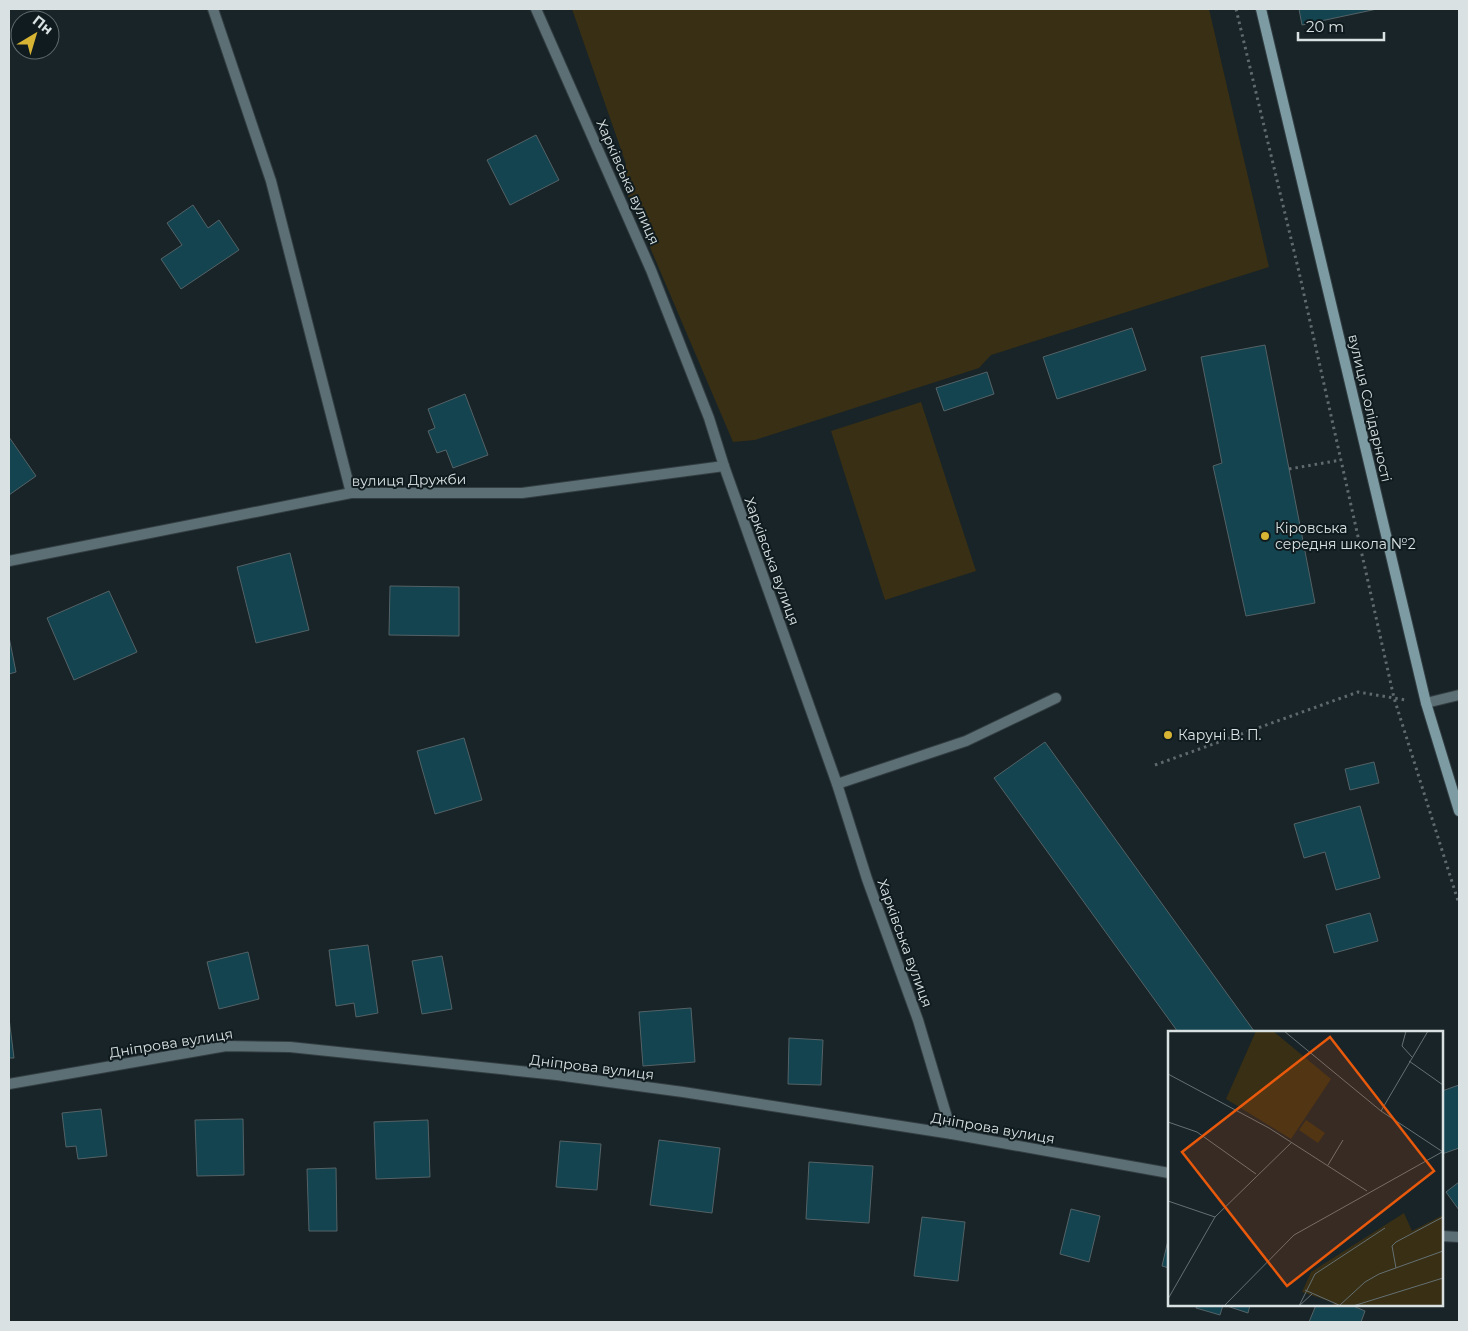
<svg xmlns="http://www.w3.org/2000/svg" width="1468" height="1331" viewBox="0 0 1468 1331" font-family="Montserrat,sans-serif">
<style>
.green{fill:#382f14}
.building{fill:#13444f;stroke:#546266}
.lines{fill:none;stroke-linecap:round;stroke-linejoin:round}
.lane-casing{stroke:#333e42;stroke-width:12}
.street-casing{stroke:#333e42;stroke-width:12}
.secondary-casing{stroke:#333e42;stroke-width:12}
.path{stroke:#606a6e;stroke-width:3;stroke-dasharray:2.5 4;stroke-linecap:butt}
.lane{stroke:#5c6f74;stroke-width:10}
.street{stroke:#5c6f74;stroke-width:10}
.secondary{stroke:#7c9ba3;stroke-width:10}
.poi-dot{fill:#d8b434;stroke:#0f1b1e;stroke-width:2}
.labels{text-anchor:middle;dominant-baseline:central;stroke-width:4;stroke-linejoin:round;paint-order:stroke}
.street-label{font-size:14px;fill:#d9e1e3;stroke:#0f1b1e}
.poi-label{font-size:14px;fill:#d9e1e3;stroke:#0f1b1e;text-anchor:start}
.inset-road{fill:none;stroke:#657073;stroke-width:1}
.view{fill:#e8590c;fill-opacity:0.15;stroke:#e8590c;stroke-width:2.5}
.inset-edge{fill:none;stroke:#d9e1e3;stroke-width:2.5}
</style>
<rect width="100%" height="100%" fill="#182428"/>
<g class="green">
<polygon points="572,9 1209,9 1269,267 991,355 979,368 755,440 733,442 620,177 626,164"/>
<polygon points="921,402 976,571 885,600 831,431"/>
</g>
<g class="building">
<polygon points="1299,9 1377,9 1302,25"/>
<polygon points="536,135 559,180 510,205 487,160"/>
<polygon points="193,205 208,228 219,220 239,250 181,289 161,259 182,245 167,223"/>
<polygon points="1132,328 1146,370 1057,399 1043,357"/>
<polygon points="1265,345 1315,603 1246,616 1213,466 1222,463 1201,357"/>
<polygon points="987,372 994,394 944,411 936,388"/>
<polygon points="465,394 488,455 453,468 446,450 437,453 428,431 435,428 428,409"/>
<polygon points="9,437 36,476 9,495"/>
<polygon points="290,553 309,630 256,643 237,567"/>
<polygon points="390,586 459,587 459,636 389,635"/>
<polygon points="109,591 137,652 74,680 47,618"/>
<polygon points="9,637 16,672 9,674"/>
<polygon points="464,738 482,800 435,814 417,751"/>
<polygon points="1045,742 1254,1031 1252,1032 1178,1032 994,778"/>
<polygon points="1374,762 1379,783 1350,790 1345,769"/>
<polygon points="1360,806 1380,878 1336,890 1325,852 1304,858 1294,824"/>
<polygon points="1370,913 1378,941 1334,953 1326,925"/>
<polygon points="368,945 378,1013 356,1017 354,1003 336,1006 329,950"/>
<polygon points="248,952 259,999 219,1009 207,962"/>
<polygon points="442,956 452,1009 422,1014 412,961"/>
<polygon points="691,1008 695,1062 643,1066 639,1012"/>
<polygon points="9,1018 14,1058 9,1058"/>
<polygon points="789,1038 823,1040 821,1085 788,1084"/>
<polygon points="1459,1085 1459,1148 1442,1154 1442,1091"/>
<polygon points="101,1109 107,1156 78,1159 76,1146 66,1147 62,1113"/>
<polygon points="243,1119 244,1175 197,1176 195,1120"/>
<polygon points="428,1120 430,1177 376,1179 374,1122"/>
<polygon points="659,1140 720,1148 712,1213 650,1205"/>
<polygon points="560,1141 601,1144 597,1190 556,1187"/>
<polygon points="809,1162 873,1166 869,1223 806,1219"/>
<polygon points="336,1168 337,1231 309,1231 307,1169"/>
<polygon points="1459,1182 1459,1210 1446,1192"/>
<polygon points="1071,1209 1100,1216 1089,1262 1060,1254"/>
<polygon points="922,1217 965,1222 958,1281 914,1276"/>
<polygon points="1169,1236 1169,1268 1162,1266"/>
<polygon points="1197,1305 1223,1305 1220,1315 1196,1308"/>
<polygon points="1224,1305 1250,1305 1248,1313"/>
<polygon points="1316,1305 1351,1305 1365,1311 1361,1322 1309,1322"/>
</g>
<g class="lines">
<defs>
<g id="lane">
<polyline points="213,9 271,181 351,493"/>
<polyline points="837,784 966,741 1056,698"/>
</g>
<g id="street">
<polyline points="536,9 651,270 709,418 724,466 837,784 867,879 918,1020 952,1134"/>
<polyline points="9,561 351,493 522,493 724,466"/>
<polyline points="1426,703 1459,695"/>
<polyline points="9,1084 226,1046 290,1047 557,1075 683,1092 952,1134 1169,1173"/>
<polyline points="1442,1236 1459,1237"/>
</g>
<polyline id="secondary" points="1261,9 1426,703 1459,811"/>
</defs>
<use href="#lane" class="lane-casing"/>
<use href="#street" class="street-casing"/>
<use href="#secondary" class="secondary-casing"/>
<g class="path">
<polyline points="1236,9 1299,272 1394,698 1459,904"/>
<polyline points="1289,469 1341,460"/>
<polyline points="1155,765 1358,692 1406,700"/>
</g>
<use href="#lane" class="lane"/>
<use href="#street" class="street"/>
<use href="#secondary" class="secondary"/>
</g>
<g class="poi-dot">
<circle cx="1265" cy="536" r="5"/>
<circle cx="1168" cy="735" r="5"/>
</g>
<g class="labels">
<g class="street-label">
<text transform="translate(628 182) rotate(66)">Харківська вулиця</text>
<text transform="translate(1370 408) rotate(77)">вулиця Солідарності</text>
<text transform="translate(409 480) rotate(-1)">вулиця Дружби</text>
<text transform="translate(772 561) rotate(70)">Харківська вулиця</text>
<text transform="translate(905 943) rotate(70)">Харківська вулиця</text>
<text transform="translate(171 1043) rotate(-9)">Дніпрова вулиця</text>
<text transform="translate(592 1067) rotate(7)">Дніпрова вулиця</text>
<text transform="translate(993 1128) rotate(10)">Дніпрова вулиця</text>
</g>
<g class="poi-label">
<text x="1275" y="528">Кіровська<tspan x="1275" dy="16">середня школа №2</tspan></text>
<text x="1178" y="735">Каруні В. П.</text>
</g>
</g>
<g transform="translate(1168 1031)">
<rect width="275" height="275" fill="#182428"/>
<path d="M 88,0 L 105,0 L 163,48 L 123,108 L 58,68 ZM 138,89 L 157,102 L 150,112 L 131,99 ZM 236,182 L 244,200 L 275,184 L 275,275 L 165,275 L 166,272 L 134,261 L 143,241 Z" fill="#382f14"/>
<path class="inset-road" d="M 116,0 L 213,80 L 275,121M 238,0 L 234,15 L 244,26M 241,30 L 275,54M 0,43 L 101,97 L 199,160M 213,80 L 260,0M 0,91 L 29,101 L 88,143M 160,134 L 175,109M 0,170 L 47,186M 228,237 L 224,215 L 228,211 L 275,186M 137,259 L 173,275M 0,268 L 47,186 L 124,111M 172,274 L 197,251 L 211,243 L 275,220M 56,275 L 126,204 L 274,121M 131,275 L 147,243 L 217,197M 131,275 L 144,263M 185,275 L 275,247"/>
<path class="view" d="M 162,6 L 266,140 L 119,255 L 14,121 Z"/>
<rect width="275" height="275" class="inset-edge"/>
</g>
<rect width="1468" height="1331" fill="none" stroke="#d9e1e3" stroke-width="20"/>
<g transform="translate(35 35) rotate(38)"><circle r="24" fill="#0f1b1e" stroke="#606a6d"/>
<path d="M0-4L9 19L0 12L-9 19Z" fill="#d8b434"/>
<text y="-8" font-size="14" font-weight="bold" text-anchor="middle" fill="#d9e1e3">Пн</text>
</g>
<path d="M1298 32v8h86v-8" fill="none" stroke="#d9e1e3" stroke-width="2.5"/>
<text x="1306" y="32" font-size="15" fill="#d9e1e3" stroke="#0f1b1e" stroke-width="4" paint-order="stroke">20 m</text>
</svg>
